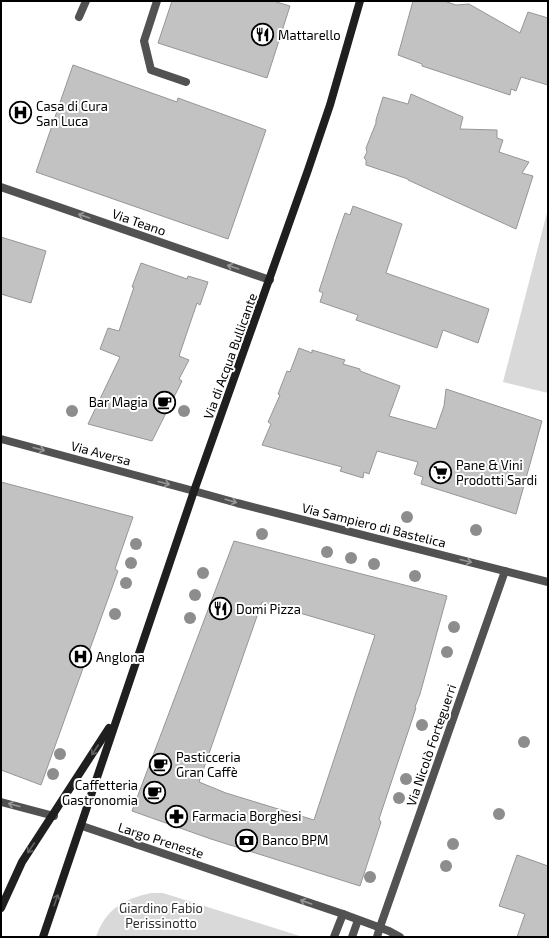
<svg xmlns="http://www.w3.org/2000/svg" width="549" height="938" viewBox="0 0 549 938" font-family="'Exo 2',sans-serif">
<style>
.green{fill:#d9d9d9}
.building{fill:#c2c2c2;stroke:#969696;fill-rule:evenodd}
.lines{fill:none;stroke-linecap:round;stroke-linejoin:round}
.service{stroke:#525252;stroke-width:8}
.minor{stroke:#525252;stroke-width:8}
.tertiary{stroke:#525252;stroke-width:8}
.secondary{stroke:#1f1f1f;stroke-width:8}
.tree{fill:#8d8d8d}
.oneway{stroke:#979797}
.oneway2{stroke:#626262}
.labels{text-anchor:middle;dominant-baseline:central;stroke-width:4;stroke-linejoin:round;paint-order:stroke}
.poi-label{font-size:13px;fill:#000;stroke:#fff;text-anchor:start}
.street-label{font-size:13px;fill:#000;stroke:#fff}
.park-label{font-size:13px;fill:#303030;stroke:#fff}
</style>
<rect width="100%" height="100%" fill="#fff"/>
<g class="green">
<polygon points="548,209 548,393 503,382"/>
<path d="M 151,893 L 163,893 L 303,937 L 96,937 C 105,910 123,899 151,893 Z"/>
</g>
<g class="building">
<polygon points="172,1 273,1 290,6 267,78 158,43"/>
<polygon points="413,1 444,1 456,5 469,4 520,33 528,12 548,18 548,85 521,77 516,91 511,89 510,95 422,66 422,64 398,55"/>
<polygon points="73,65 177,102 178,98 266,130 228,239 36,172"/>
<polygon points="411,94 463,117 460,129 497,130 497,138 503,140 499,152 529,162 522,173 533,176 516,229 408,180 408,179 366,165 366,160 364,158 367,152 366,148 376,123 376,120 383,97 408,104"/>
<polygon points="353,206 402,224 386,273 489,309 478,343 443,330 437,348 356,320 358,315 320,302 323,293 319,291 337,236 345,213 350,215"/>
<polygon points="1,237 46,251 31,303 1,294"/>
<polygon points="141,263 187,279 188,276 208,282 200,305 197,303 179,356 189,360 179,379 182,381 152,441 88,424 120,357 100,349 108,328 119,331 134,287 132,287"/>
<polygon points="299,348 312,353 312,350 345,360 343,364 360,369 360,371 400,386 389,416 436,429 444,406 446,389 542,421 516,514 421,484 423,477 414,474 418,462 377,451 369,474 364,472 363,478 340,471 342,467 262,445 271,424 268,422 280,395 278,394 287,371 290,372"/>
<polygon points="1,482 133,517 115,569 118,571 41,785 1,770"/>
<path d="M 234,541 L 447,596 L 420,694 L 415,707 L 416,708 L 379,819 L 381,822 L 360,886 L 211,839 L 132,811 ZM 262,602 L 375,635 L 314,820 L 226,793 L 199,782 Z"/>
<polygon points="517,855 548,866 548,937 517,937 525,914 499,906"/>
</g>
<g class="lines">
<g class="service">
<polyline points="79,17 86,1"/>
<polyline points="334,937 343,914"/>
<polyline points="352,937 358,920"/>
<polyline points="377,937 380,927"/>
</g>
<g class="minor">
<polyline points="157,1 144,41 151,70 186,82"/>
<polyline points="1,187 270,280"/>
<polyline points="194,491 237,503 548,582"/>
<polyline points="1,802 54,816"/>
<polyline points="380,927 505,571"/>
</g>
<g class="tertiary">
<polyline points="1,439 194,491"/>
<polyline points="82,826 343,914 389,931 400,937"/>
</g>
<g class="secondary">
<polyline points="1,908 22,862 109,728"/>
<polyline points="43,937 194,491 308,170 330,105 360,1"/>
</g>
</g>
<g class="tree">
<circle cx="72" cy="411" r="6"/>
<circle cx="184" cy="411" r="6"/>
<circle cx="407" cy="517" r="6"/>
<circle cx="476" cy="530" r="6"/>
<circle cx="262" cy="534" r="6"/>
<circle cx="136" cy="544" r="6"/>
<circle cx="327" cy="552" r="6"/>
<circle cx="351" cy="558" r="6"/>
<circle cx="131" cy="563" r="6"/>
<circle cx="374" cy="564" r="6"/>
<circle cx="203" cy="573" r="6"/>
<circle cx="415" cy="576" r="6"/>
<circle cx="126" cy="583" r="6"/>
<circle cx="195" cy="595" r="6"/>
<circle cx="115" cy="614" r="6"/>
<circle cx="190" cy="618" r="6"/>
<circle cx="454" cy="627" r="6"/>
<circle cx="447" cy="652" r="6"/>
<circle cx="422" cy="725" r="6"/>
<circle cx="524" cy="742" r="6"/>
<circle cx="60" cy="754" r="6"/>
<circle cx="53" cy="774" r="6"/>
<circle cx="406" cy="779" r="6"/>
<circle cx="399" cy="798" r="6"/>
<circle cx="499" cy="814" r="6"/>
<circle cx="453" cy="844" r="6"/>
<circle cx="446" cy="866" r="6"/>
<circle cx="370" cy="877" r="6"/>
</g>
<defs><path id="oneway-shaft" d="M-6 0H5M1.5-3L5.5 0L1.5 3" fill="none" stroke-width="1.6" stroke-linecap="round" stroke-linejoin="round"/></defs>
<g class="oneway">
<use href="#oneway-shaft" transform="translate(84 216) rotate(-161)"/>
<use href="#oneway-shaft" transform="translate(233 267) rotate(-161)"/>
<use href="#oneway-shaft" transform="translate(39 449) rotate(15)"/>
<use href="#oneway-shaft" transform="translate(164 483) rotate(15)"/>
<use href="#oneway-shaft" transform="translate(231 501) rotate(16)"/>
<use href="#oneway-shaft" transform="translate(466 561) rotate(14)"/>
<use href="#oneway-shaft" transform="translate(14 805) rotate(-165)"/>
<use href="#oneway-shaft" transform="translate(306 902) rotate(-161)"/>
</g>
<g class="oneway2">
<use href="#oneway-shaft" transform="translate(95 750) rotate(123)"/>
<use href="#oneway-shaft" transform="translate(31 848) rotate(124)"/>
<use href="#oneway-shaft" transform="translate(56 900) rotate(-71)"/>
</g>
<defs>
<symbol id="restaurant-ring" viewBox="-11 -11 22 22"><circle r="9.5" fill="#fff" stroke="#000" stroke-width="1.5"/><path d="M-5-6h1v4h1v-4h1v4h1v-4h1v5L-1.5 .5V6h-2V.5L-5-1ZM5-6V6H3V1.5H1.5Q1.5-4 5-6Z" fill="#000"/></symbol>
<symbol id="hospital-ring" viewBox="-11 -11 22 22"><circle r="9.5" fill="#fff" stroke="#000" stroke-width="1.5"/><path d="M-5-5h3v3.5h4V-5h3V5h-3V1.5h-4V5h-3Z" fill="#000"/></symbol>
<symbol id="cafe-ring" viewBox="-11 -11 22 22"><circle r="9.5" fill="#fff" stroke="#000" stroke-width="1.5"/><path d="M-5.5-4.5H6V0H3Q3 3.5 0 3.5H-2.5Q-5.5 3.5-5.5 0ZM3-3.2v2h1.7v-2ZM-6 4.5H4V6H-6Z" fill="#000"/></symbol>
<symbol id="supermarket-ring" viewBox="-11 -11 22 22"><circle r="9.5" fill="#fff" stroke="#000" stroke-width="1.5"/><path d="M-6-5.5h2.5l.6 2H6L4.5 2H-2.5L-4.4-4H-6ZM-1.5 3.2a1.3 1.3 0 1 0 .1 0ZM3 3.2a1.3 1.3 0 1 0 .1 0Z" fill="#000"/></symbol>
<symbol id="pharmacy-ring" viewBox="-11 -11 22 22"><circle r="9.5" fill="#fff" stroke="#000" stroke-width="1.5"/><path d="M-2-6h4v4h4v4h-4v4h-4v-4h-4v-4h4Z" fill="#000"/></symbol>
<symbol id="bank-ring" viewBox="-11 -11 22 22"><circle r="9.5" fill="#fff" stroke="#000" stroke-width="1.5"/><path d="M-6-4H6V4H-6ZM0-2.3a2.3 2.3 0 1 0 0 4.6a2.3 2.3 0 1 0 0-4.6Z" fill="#000"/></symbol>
</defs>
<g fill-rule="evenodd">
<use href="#restaurant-ring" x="250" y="22" width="25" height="25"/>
<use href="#hospital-ring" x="8" y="100" width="25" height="25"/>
<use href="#cafe-ring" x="152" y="390" width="25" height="25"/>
<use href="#supermarket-ring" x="428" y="460" width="25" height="25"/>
<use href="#restaurant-ring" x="208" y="596" width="25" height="25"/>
<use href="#hospital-ring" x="68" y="644" width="25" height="25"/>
<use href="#cafe-ring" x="148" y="752" width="25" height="25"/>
<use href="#cafe-ring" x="142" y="780" width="25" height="25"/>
<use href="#pharmacy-ring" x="164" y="804" width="25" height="25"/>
<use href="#bank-ring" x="234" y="828" width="25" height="25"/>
</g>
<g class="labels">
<g class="poi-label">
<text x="278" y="35">Mattarello</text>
<text x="36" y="106">Casa di Cura<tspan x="36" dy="15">San Luca</tspan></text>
<text x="148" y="402" text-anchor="end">Bar Magia</text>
<text x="456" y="465">Pane &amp; Vini<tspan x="456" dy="15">Prodotti Sardi</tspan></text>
<text x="236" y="609">Domi Pizza</text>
<text x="96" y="657">Anglona</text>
<text x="176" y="757">Pasticceria<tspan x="176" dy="15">Gran Caffè</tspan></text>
<text x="138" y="785" text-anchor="end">Caffetteria<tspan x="138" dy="15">Gastronomia</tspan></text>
<text x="192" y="816">Farmacia Borghesi</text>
<text x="262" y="840">Banco BPM</text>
</g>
<g class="street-label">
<text transform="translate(139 222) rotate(19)">Via Teano</text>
<text transform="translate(230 356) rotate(-70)">Via di Acqua Bullicante</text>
<text transform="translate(101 453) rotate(15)">Via Aversa</text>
<text transform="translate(374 525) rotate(14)">Via Sampiero di Bastelica</text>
<text transform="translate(431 745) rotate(-71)">Via Nicolò Forteguerri</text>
<text transform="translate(161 840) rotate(18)">Largo Preneste</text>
</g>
<g class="park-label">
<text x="161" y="908">Giardino Fabio<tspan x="161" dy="15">Perissinotto</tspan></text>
</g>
</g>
<rect width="549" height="938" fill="none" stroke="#000000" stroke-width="4"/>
</svg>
